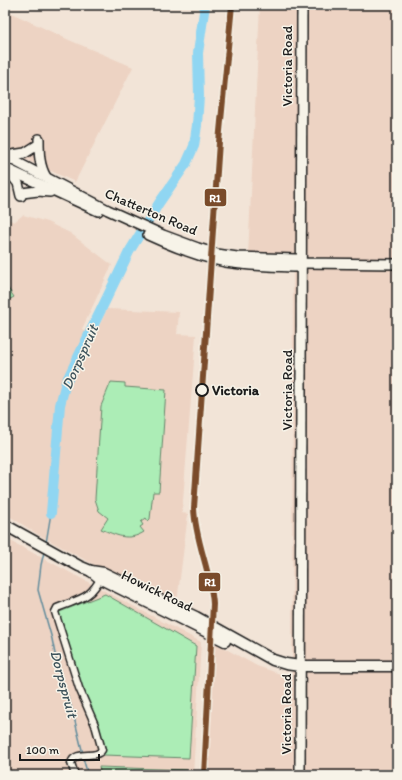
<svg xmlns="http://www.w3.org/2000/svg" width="402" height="780" viewBox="0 0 402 780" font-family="Itim,sans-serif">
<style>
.built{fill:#edd3c3}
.green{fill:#acedb6;stroke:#648469}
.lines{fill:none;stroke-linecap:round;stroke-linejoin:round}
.stream{stroke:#628c9c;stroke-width:1.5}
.river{stroke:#90d6f2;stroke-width:10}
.street-casing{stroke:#1c1c1c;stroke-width:9}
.secondary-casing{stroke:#1c1c1c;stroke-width:12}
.primary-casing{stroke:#1c1c1c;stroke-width:13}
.street{stroke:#f7f3e8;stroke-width:6}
.secondary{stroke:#f7f3e8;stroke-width:9}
.primary{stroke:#f7f3e8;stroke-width:10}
.rail-1-casing{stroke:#f7f3e8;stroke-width:9}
.rail-1{stroke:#7a4b2a;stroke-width:6}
.stop-dot{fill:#f7f3e8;stroke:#1c1c1c;stroke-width:2}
.labels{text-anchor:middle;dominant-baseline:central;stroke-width:3;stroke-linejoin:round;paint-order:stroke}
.street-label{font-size:14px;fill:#1c1c1c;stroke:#f7f3e8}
.stop-label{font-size:14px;font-weight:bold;fill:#1c1c1c;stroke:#f7f3e8;text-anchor:start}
.water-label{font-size:15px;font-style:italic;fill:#3f545c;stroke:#f7f3e8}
.line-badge{stroke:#f7f3e8;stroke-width:1.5}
.badge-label{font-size:11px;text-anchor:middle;font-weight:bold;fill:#fff}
</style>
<rect width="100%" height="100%" fill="#f2e4d7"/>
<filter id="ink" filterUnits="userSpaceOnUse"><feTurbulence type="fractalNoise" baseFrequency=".025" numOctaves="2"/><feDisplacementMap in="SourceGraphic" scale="8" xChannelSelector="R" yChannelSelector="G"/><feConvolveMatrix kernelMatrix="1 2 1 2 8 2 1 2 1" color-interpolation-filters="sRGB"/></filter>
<g filter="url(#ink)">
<g class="built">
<polygon points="260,5 397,5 397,775 201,775 215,643 257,666 292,678 293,255 248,256"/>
<polygon points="5,10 69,40 133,67 75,182 5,150"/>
<polygon points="5,178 10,191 5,203"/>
<polygon points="23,215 47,222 70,233 112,265 82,329 94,337 107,309 179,312 177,334 196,335 182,513 188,514 177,602 165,603 39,535 9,516 5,511 5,217 14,222"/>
<polygon points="5,538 201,642 193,775 5,775"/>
</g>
<g class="green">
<polygon points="5,284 14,297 5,302"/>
<path d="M 111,382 L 125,383 L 125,387 L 166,390 L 159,492 L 153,492 L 150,519 L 148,521 L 146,518 L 141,522 L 143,525 L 140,527 L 144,532 C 128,542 116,535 101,529 L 108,518 L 99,511 L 95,499 L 101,406 Z"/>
<polygon points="105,594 196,646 189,758 103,755 57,613"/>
<polygon points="99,767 187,770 187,775 101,775"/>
</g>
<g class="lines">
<g class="stream">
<polyline points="46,543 51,513"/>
<polyline points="44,552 41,565 38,590 52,639 58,669 72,709 83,754"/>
<polyline points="83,758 88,775"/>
</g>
<polyline class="river" points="51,513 60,405 66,382 129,252 159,203 186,164 194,146 197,125 199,96 198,53 205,5"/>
<defs>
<path id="street" d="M 75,775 L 71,763 C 76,749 96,760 102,750 L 95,725 L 79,688 L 55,612 L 57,608 C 81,598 89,600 102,576"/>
<g id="secondary">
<path d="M 39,139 C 39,153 39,165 46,177"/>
<polyline points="5,156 108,210 163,235 198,248 217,254 237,257 296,259 302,263 397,264"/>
<polyline points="5,156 25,153 36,146"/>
<polyline points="5,168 98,211"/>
<polyline points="8,171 18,183 21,196"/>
<polyline points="22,193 38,191 50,192"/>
<path d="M 148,235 C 172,246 199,257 226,262 C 249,266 273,266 296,267 L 302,263"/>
<polyline points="300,775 302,5"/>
</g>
<g id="primary">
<polyline points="5,525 79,566 91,571 104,573 196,617 273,660 286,664 300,666 397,666"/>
<polyline points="91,571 101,579 225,641"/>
</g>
</defs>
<use href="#street" class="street-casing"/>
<use href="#secondary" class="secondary-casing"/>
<use href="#primary" class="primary-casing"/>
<use href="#street" class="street"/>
<use href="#secondary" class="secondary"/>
<use href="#primary" class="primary"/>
<defs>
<path id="rail-1" d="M 204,775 L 213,604 C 211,571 195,541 194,508 L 219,142 L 232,5"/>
</defs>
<use href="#rail-1" class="rail-1-casing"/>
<use href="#rail-1" class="rail-1"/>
</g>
</g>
<circle class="stop-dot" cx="202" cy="390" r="6"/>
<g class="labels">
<g class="street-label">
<text transform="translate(287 66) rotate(-90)">Victoria Road</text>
<text transform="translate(151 212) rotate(23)">Chatterton Road</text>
<text transform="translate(287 390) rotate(-90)">Victoria Road</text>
<text transform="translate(157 591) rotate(26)">Howick Road</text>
<text transform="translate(286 714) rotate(-90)">Victoria Road</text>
</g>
<g class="stop-label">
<text x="212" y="390">Victoria</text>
</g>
<g class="water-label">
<text transform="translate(80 357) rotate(-66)">Dorpspruit</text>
<text transform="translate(64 684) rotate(75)">Dorpspruit</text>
</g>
</g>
<g class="line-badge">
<rect x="204" y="188" width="23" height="19" rx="4" fill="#7a4b2a"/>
<rect x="198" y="572" width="23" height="20" rx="4" fill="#7a4b2a"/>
</g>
<g class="badge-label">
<text x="215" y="202">R1</text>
<text x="210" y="586">R1</text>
</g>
<rect width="402" height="780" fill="none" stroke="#f7f3e8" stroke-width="20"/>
<rect x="10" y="10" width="382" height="760" fill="none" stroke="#1c1c1c" stroke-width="1.5" filter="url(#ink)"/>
<path d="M20 754v6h79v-6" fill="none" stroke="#1c1c1c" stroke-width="2"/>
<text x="26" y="754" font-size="12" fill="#1c1c1c" stroke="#f7f3e8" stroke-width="3" paint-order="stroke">100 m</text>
</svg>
